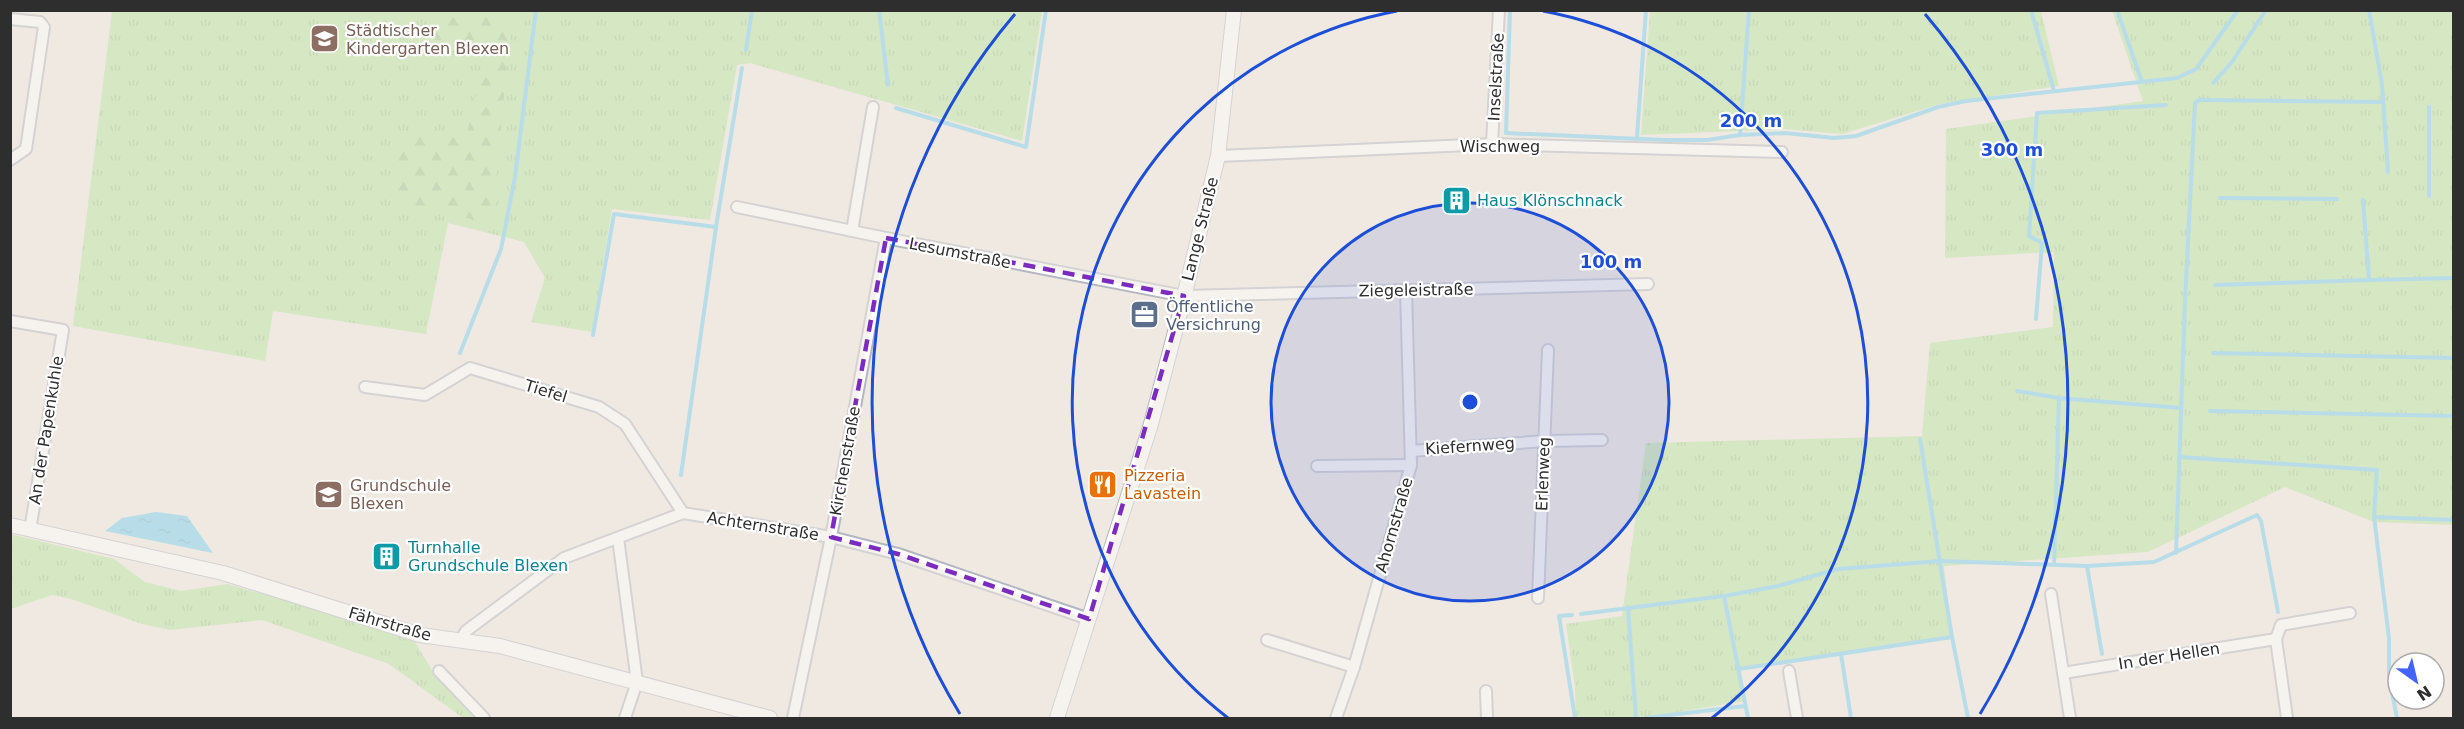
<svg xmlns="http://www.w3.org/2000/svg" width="2464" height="729" viewBox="0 0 2464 729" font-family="'DejaVu Sans',sans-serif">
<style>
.grass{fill:url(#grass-tufts)}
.forest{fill:url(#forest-firs)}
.water{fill:url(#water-ripples)}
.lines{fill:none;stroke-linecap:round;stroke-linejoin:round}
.stream{stroke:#75cff0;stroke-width:4}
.minor-casing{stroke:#b4b7c1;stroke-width:14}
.tertiary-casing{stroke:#b4b7c1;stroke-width:16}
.minor{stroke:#fff;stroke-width:10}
.tertiary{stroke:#fff;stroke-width:14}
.marked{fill:none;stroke:#7b2cbf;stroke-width:4.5;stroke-dasharray:12 8;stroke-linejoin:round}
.ring{fill:none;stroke:#1d4ed8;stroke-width:3}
.labels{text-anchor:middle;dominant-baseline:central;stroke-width:4.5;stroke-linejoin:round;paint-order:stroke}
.education-label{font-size:16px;fill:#785e54;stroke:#fff;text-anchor:start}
.street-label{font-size:16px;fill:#2e2e2e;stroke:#fff}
.culture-label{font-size:16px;fill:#0d838f;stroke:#fff;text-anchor:start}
.service-label{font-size:16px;fill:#4e5e75;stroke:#fff;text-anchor:start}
.food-label{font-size:16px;fill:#c56008;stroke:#fff;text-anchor:start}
.centre{fill:#1d4ed8;stroke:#fff;stroke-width:3}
.ring-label{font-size:18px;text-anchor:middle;font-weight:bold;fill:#1d4ed8;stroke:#fff;stroke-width:4.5;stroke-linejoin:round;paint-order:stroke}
</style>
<defs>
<pattern id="grass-tufts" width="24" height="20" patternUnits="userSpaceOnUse" patternTransform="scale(1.5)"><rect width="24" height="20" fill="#b6e59e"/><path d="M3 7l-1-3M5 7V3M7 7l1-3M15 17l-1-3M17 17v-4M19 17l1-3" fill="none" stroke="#9dc588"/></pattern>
<pattern id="forest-firs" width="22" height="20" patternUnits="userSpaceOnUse" patternTransform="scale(1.5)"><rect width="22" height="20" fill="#b6e59e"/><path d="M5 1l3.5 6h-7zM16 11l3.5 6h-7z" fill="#9dc588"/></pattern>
<pattern id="water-ripples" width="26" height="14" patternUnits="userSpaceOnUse" patternTransform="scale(1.5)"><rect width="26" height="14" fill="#75cff0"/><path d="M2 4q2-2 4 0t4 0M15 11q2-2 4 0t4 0" fill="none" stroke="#66b2ce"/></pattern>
</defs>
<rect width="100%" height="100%" fill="#efe9e1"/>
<g class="grass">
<polygon points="112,11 1042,11 1022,141 750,63 737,65 710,220 612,209 592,332 531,322 545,278 524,242 448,223 426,334 273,311 265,361 73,326"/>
<polygon points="1650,11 2041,11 2059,86 1940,104 1842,134 1785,129 1641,135"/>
<polygon points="2112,11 2453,11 2453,525 2374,522 2285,487 2148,552 1944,566 1952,637 1739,669 1745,701 1643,718 1576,718 1575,687 1566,624 1622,616 1646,443 1922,436 1930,343 2053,327 2054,252 1945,258 1946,129 2143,101"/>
<polygon points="10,534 114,559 145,582 181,591 228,584 321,611 415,642 433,672 475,718 463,718 389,664 262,620 170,630 142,624 71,599 52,595 11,609"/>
</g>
<polygon class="forest" points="434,11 515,11 509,43 492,224 392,200 402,138 407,129 467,133 486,50 443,46 434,35"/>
<polygon class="water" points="156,512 187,516 213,553 105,531 122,518"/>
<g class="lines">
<g class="stream">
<polyline points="879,10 888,85"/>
<polyline points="1510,10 1506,133 1665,140 1707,140 1740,135 1785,133 1834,138 1856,136 1938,107 1966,101 2177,78 2196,69 2238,10"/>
<polyline points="2031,10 2054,91"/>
<polyline points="2117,10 2142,82"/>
<polyline points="2369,10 2382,84 2388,172"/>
<polyline points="746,50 752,10"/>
<polyline points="2213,83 2232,62 2266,10"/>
<polyline points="2201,100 2383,102"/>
<polyline points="2429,107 2429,196"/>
<polyline points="896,108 1026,147 1046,10"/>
<polyline points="1740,135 1749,10"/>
<polyline points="1637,137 1646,10"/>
<polyline points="2220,198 2337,199"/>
<polyline points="2363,200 2369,280 2454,278"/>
<polyline points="2215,285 2369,280"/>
<polyline points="2036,319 2042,243 2029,236 2037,113 2166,105"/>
<polyline points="593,335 614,214 716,227"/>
<polyline points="460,353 501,249 515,177 536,10"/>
<polyline points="2213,353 2454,358"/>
<polyline points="2017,391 2059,398 2181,408"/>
<polyline points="2210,411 2454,416"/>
<polyline points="1920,439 1952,637 1968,718"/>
<polyline points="2179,457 2377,470 2374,517 2389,638 2389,677 2397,718"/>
<polyline points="681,475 716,227 742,68"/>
<polyline points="2374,517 2454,520"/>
<polyline points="2176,553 2185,301 2195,103 2201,99"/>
<polyline points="2054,565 2059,398"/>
<polyline points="2087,566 2102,654"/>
<polyline points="1724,596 1748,718"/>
<polyline points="1628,609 1636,718"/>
<polyline points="1581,614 1724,596 1778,586 1838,569 1941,561 2087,566 2154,562 2257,515 2261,521 2278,612"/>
<polyline points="1572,615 1559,616 1575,718"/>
<polyline points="1841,654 1851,718"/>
<polyline points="1739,669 1952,637"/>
<polyline points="1645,718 1745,706"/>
</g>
<defs>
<g id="minor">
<polyline points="10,19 40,22 44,27 26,149 10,160"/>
<polyline points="1492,144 1499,10"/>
<polyline points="1218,156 1492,144 1782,152"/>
<polyline points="737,207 886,238 1184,296 1648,284"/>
<polyline points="852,231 873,107"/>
<polyline points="10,321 63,330 30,530"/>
<polyline points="365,387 425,395 470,368 599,407 625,424 683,513"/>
<polyline points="1411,451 1545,441 1602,440"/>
<polyline points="1317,466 1411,465"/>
<polyline points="618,538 637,682 625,718"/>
<polyline points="2051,594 2070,718"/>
<polyline points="1538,598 1548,350"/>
<polyline points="2276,639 2287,718"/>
<polyline points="461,640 466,631 564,558 683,513 831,537 898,554 1089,619"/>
<polyline points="1267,640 1354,667"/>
<polyline points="439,671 484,718"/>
<polyline points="1789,671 1797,718"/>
<polyline points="2063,673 2276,639 2281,625 2350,613"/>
<polyline points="1486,691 1487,718"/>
<polyline points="793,718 831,537 886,238"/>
<polyline points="1336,718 1354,667 1411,465 1406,290"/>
</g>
<g id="tertiary">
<polyline points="10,525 223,573 420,635 500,646 770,718"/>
<polyline points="1057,718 1151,424 1181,309 1218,156 1234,10"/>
</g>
</defs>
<use href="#minor" class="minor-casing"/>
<use href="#tertiary" class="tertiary-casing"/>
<use href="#minor" class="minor"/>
<use href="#tertiary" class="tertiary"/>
</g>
<path d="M0 0H2464V729H0ZM 886,238 L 1184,296 L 1089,619 L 898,554 L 831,537 Z" fill="#efe9e1" fill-opacity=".55" fill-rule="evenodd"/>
<path class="marked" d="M 886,238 L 1184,296 L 1089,619 L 898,554 L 831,537 Z"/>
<circle cx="1470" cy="402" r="199" fill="#1d4ed8" fill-opacity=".12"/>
<g class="ring">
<circle cx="1470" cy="402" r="199"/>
<path d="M1228 718A398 398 0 0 1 1397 11M1543 11A398 398 0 0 1 1712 718"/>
<path d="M960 714A598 598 0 0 1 1015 14M1925 14A598 598 0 0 1 1980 714"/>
</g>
<defs>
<symbol id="school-square" viewBox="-11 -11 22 22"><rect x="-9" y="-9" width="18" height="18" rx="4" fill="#8d6e63" stroke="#fff"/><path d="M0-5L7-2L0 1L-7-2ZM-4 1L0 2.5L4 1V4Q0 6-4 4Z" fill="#fff"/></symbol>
<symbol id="building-square" viewBox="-11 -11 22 22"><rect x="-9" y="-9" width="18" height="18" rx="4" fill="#0f9aa8" stroke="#fff"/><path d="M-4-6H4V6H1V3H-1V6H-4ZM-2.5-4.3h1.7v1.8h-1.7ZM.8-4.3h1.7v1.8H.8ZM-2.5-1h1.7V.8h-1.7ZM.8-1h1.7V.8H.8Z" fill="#fff"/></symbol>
<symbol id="office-square" viewBox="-11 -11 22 22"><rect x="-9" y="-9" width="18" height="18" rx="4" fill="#5c6f8a" stroke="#fff"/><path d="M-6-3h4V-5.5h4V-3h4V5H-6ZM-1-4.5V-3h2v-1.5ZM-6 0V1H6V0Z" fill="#fff"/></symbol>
<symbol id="restaurant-square" viewBox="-11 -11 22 22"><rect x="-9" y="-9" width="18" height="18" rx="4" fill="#e8710a" stroke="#fff"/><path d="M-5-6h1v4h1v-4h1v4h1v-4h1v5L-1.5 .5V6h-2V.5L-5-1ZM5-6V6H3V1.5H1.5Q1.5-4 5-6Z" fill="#fff"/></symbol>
</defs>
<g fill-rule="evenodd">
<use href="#school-square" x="308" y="22" width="33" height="33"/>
<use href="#building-square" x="1440" y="184" width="33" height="33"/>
<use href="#office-square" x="1128" y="298" width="33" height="33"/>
<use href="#restaurant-square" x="1086" y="468" width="33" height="33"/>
<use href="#school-square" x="312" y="478" width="33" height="33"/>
<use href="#building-square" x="370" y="540" width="33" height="33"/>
</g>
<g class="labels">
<g class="education-label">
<text x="346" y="30">Städtischer<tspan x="346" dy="18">Kindergarten Blexen</tspan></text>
<text x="350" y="485">Grundschule<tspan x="350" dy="18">Blexen</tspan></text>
</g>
<g class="street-label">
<text transform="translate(1496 77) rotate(-87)">Inselstraße</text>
<text x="1500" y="146">Wischweg</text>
<text transform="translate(1200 229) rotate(-76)">Lange Straße</text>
<text transform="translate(960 253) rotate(11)">Lesumstraße</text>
<text transform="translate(1416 290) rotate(-1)">Ziegeleistraße</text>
<text transform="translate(546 391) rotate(17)">Tiefel</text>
<text transform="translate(46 430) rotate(-81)">An der Papenkuhle</text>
<text transform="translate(1470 446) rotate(-4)">Kiefernweg</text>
<text transform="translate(845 461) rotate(-80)">Kirchenstraße</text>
<text transform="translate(1543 474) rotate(-88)">Erlenweg</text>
<text transform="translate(1394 525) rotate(-74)">Ahornstraße</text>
<text transform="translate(763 526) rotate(9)">Achternstraße</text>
<text transform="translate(390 624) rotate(16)">Fährstraße</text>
<text transform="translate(2169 656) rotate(-9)">In der Hellen</text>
</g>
<g class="culture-label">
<text x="1477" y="200">Haus Klönschnack</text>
<text x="408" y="547">Turnhalle<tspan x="408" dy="18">Grundschule Blexen</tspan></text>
</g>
<g class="service-label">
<text x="1166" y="306">Öffentliche<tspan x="1166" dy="18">Versichrung</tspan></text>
</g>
<g class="food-label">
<text x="1124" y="475">Pizzeria<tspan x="1124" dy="18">Lavastein</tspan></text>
</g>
</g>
<circle cx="1470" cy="402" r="9" class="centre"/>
<g class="ring-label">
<text x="1751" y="127">200 m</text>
<text x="2012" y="156">300 m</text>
<text x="1611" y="268">100 m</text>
</g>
<rect width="2464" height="729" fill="none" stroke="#2e2e2e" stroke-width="24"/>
<g transform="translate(2416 681) rotate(146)"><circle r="28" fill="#ffffff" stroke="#ababab" stroke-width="1.5"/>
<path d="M0-4.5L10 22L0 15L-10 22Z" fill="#4264fb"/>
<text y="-9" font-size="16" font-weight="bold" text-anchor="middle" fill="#2e2e2e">N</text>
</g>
</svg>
